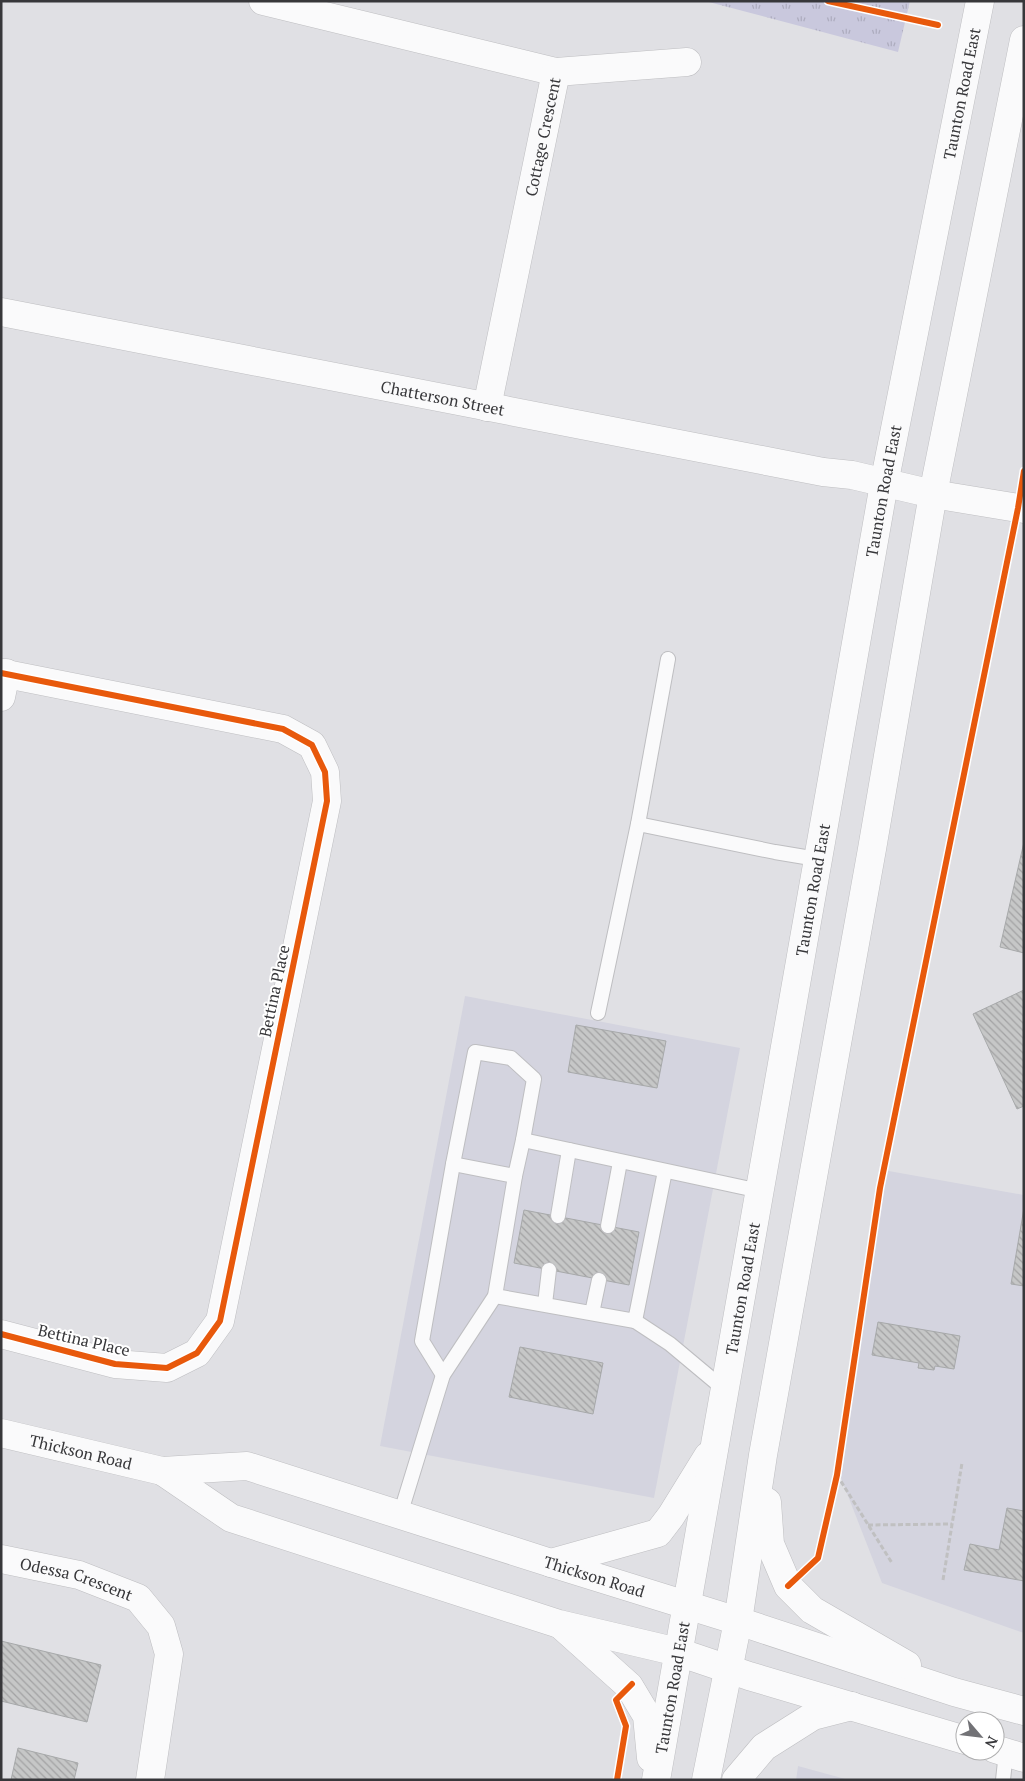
<svg xmlns="http://www.w3.org/2000/svg" width="1025" height="1781" viewBox="0 0 1025 1781" font-family="'PT Serif',serif">
<style>
.built{fill:#d4d4df}
.grass{fill:url(#grass-tufts)}
.building{fill:url(#building-back-hatch);stroke:#a7a9aa}
.lines{fill:none;stroke-linecap:round;stroke-linejoin:round}
.lane-casing{stroke:#bebec1;stroke-width:16}
.street-casing{stroke:#bebec1;stroke-width:29}
.secondary-casing{stroke:#bebec1;stroke-width:29}
.path{stroke:#c0c0c1;stroke-width:3;stroke-dasharray:5 2.5;stroke-linecap:butt}
.lane{stroke:#fafafb;stroke-width:14}
.street{stroke:#fafafb;stroke-width:28}
.secondary{stroke:#fafafb;stroke-width:28}
.cycleway-casing{stroke:#fff;stroke-width:9}
.cycleway{stroke:#e8590c;stroke-width:6}
.labels{text-anchor:middle;dominant-baseline:central;stroke-width:4;stroke-linejoin:round;paint-order:stroke}
.street-label{font-size:16px;fill:#37373a;stroke:#fff}
</style>
<defs>
<pattern id="grass-tufts" width="24" height="20" patternUnits="userSpaceOnUse" patternTransform="scale(1.25)"><rect width="24" height="20" fill="#c9c8dd"/><path d="M3 7l-1-3M5 7V3M7 7l1-3M15 17l-1-3M17 17v-4M19 17l1-3" fill="none" stroke="#adacbe"/></pattern>
<pattern id="building-back-hatch" width="6" height="6" patternUnits="userSpaceOnUse" patternTransform="scale(1.25)"><rect width="6" height="6" fill="#c6c7c7"/><path d="M-1 5l2 2M0 0l6 6M5-1l2 2" fill="none" stroke="#a2a2a3"/></pattern>
</defs>
<rect width="100%" height="100%" fill="#e0e0e4"/>
<g class="built">
<polygon points="465,996 740,1048 654,1498 380,1446"/>
<polygon points="883,1170 1024,1195 1024,1633 882,1583 841,1478"/>
<polygon points="798,1766 849,1780 796,1780"/>
</g>
<polygon class="grass" points="705,1 910,1 898,52"/>
<g class="building">
<polygon points="1024,842 1024,953 1000,947"/>
<polygon points="1024,990 1024,1106 1017,1109 973,1014"/>
<polygon points="576,1025 666,1041 657,1088 568,1072"/>
<polygon points="1024,1208 1024,1286 1011,1284"/>
<polygon points="524,1210 639,1232 629,1285 514,1263"/>
<polygon points="878,1322 960,1336 954,1369 935,1366 934,1370 918,1368 919,1363 872,1355"/>
<polygon points="520,1347 603,1363 593,1414 509,1397"/>
<polygon points="1007,1508 1024,1511 1024,1581 964,1570 970,1544 999,1550"/>
<polygon points="1,1641 101,1665 87,1722 1,1701"/>
<polygon points="18,1748 78,1763 74,1780 11,1780"/>
</g>
<g class="lines">
<defs>
<g id="lane">
<polyline points="638,824 668,659"/>
<polyline points="598,1013 638,824 775,852 817,859"/>
<polyline points="453,1164 515,1176"/>
<polyline points="558,1216 569,1150"/>
<polyline points="608,1226 620,1162"/>
<polyline points="495,1296 635,1321 665,1171"/>
<polyline points="545,1304 549,1270"/>
<polyline points="592,1313 599,1280"/>
<polyline points="635,1321 670,1344 725,1390"/>
<polyline points="443,1375 422,1341 453,1164 475,1052 511,1058 534,1079 523,1140"/>
<polyline points="400,1515 443,1375 495,1296 515,1176 523,1140 760,1191"/>
<polyline points="1003,1780 1006,1752"/>
</g>
<g id="street">
<polyline points="263,1 556,72 687,62"/>
<path id="s1" d="M 1,312 L 823,472 L 852,475 L 933,494 L 1024,509"/>
<path id="s2" d="M 487,407 L 556,72"/>
<polyline points="1,673 283,729 312,745 325,772 327,801 220,1321 197,1353 167,1368 115,1364 1,1334"/>
<polyline points="1,697 6,673"/>
<path id="s3" d="M 1,1559 L 79,1575 L 138,1598 L 161,1626 L 169,1654 L 150,1780"/>
</g>
<g id="secondary">
<path id="s4" d="M 1,1433 L 162,1471 L 247,1466 L 551,1563 L 738,1621 L 954,1692 L 1024,1711"/>
<polyline points="162,1471 231,1518 559,1624 678,1652 749,1676 965,1740"/>
<polyline points="767,1502 770,1544 788,1586 812,1610 907,1665"/>
<polyline points="551,1563 658,1533 671,1516 708,1456"/>
<polyline points="562,1626 629,1686 647,1716 651,1758"/>
<polyline points="995,1749 1024,1758"/>
<path id="s5" d="M 656,1780 L 884,484 L 980,1"/>
<polyline points="706,1780 738,1621 763,1455 872,849 933,494 1024,40"/>
<polyline points="736,1780 764,1747 813,1716 852,1706"/>
</g>
</defs>
<use href="#lane" class="lane-casing"/>
<use href="#street" class="street-casing"/>
<use href="#secondary" class="secondary-casing"/>
<g class="path">
<polyline points="837,1475 892,1563"/>
<polyline points="868,1525 952,1524"/>
<polyline points="943,1580 962,1463"/>
</g>
<use href="#lane" class="lane"/>
<use href="#street" class="street"/>
<use href="#secondary" class="secondary"/>
<defs>
<g id="cycleway">
<polyline points="828,1 938,25"/>
<polyline points="1,673 283,729 312,745 325,772 327,801 220,1321 197,1353 167,1368 115,1364 1,1334"/>
<polyline points="788,1586 818,1558 837,1475 880,1188 1018,508 1024,471"/>
<polyline points="617,1780 626,1726 616,1700 632,1684"/>
</g>
</defs>
<use href="#cycleway" class="cycleway-casing"/>
<use href="#cycleway" class="cycleway"/>
</g>
<g class="labels">
<g class="street-label">
<text stroke="none"><textPath href="#s5" startOffset="1714">Taunton Road East</textPath></text>
<text stroke="none"><textPath href="#s2" startOffset="276">Cottage Crescent</textPath></text>
<text stroke="none"><textPath href="#s1" startOffset="450">Chatterson Street</textPath></text>
<text stroke="none"><textPath href="#s5" startOffset="1309">Taunton Road East</textPath></text>
<text stroke="none"><textPath href="#s5" startOffset="904">Taunton Road East</textPath></text>
<text transform="translate(274 991) rotate(-78)">Bettina Place</text>
<text stroke="none"><textPath href="#s5" startOffset="499">Taunton Road East</textPath></text>
<text transform="translate(84 1340) rotate(13)">Bettina Place</text>
<text stroke="none"><textPath href="#s4" startOffset="82">Thickson Road</textPath></text>
<text stroke="none"><textPath href="#s4" startOffset="615">Thickson Road</textPath></text>
<text stroke="none"><textPath href="#s3" startOffset="78">Odessa Crescent</textPath></text>
<text stroke="none"><textPath href="#s5" startOffset="94">Taunton Road East</textPath></text>
</g>
</g>
<rect width="1025" height="1781" fill="none" stroke="#37373a" stroke-width="5"/>
<g transform="translate(980 1736) rotate(118)"><circle r="24" fill="#ffffff" stroke="#afafb0"/>
<path d="M0-4L9 19L0 12L-9 19Z" fill="#727276"/>
<text y="-8" font-size="14" font-weight="bold" text-anchor="middle" fill="#37373a">N</text>
</g>
</svg>
